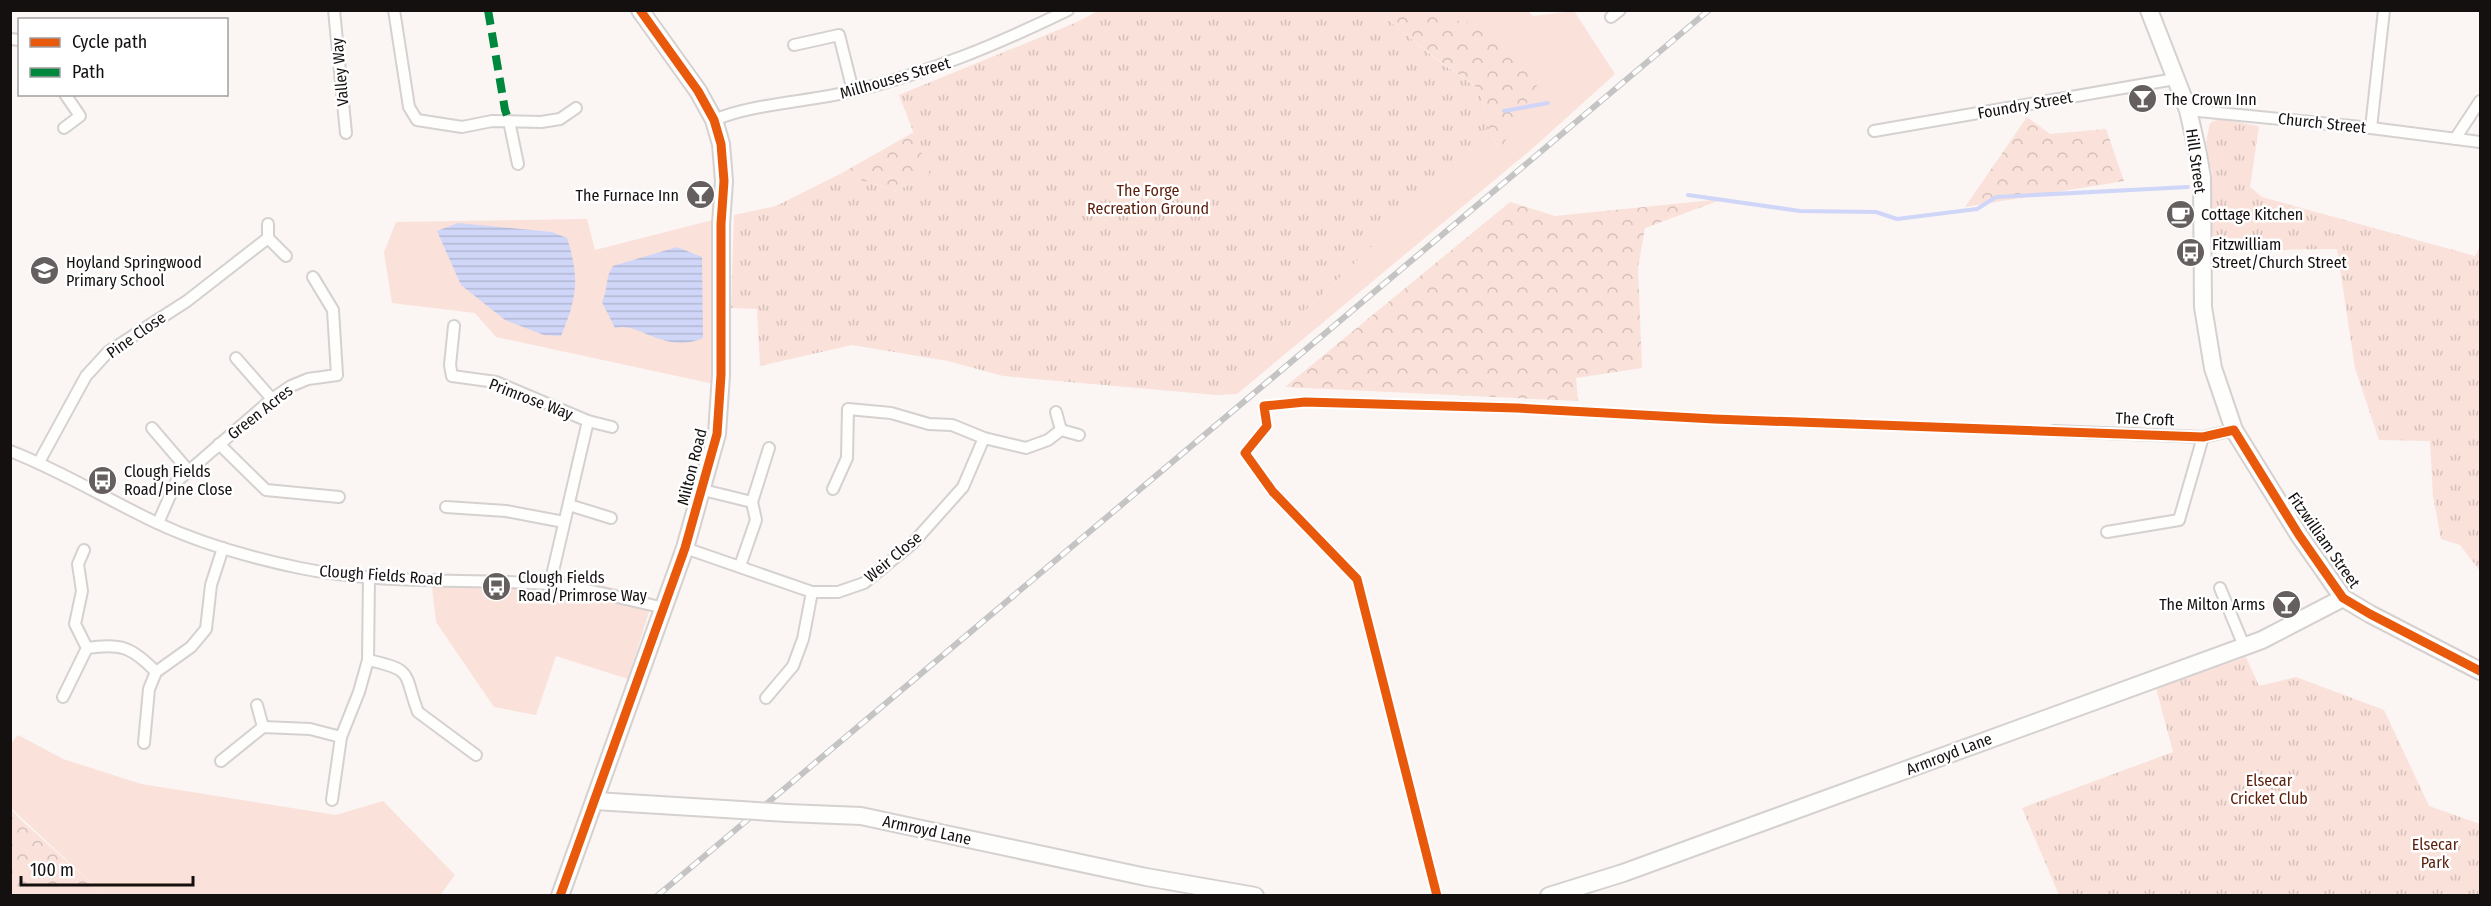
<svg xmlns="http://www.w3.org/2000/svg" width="2491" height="906" viewBox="0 0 2491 906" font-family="'Fira Sans Condensed',sans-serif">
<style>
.green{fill:#fae1da}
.forest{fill:url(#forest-crowns)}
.park{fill:url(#park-tufts)}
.water{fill:url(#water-rules)}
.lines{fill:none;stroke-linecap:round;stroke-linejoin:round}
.stream{stroke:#d0d6f8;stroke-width:4}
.street-casing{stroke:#d5d1d0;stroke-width:14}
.secondary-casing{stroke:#d5d1d0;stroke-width:20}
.street{stroke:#fefefd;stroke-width:10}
.secondary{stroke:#fefefd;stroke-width:16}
.rail-casing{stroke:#c5c4c4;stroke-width:6}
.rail{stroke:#fff;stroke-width:4;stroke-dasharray:11;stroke-linecap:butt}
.secondary-bridge-casing{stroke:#d5d1d0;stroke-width:20;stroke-linecap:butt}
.secondary-bridge{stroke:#fefefd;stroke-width:16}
.quiet{stroke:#00873e;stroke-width:8;stroke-dasharray:15 8;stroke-linecap:butt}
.cycleway-casing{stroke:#fff;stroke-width:13}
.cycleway{stroke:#e8590c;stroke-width:9}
.labels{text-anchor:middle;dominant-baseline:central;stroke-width:5;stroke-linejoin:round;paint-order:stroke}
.street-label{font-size:16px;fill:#14100f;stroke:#fff}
.poi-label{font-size:16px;fill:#14100f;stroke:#fff;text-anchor:start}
.park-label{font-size:16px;fill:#5b1d09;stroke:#fff}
</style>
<defs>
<pattern id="forest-crowns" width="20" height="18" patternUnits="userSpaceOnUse" patternTransform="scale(1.5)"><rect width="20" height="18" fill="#fae1da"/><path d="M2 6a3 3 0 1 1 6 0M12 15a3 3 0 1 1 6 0" fill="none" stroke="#d5c0ba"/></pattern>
<pattern id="park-tufts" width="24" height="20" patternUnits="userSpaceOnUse" patternTransform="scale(1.5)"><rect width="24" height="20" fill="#fae1da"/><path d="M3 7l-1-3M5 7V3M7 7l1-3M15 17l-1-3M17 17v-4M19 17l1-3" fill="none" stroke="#d5c0ba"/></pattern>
<pattern id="water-rules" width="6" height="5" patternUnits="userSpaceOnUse" patternTransform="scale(1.5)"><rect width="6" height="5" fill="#d0d6f8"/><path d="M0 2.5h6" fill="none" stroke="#b2b7d3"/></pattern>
</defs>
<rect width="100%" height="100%" fill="#fbf5f4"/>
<g class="green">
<polygon points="1433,11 1528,11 1533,16 1574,11 1615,74 1533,148 1237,394 1217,395 1460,162 1488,128 1499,149 1541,78 1485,24 1445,19"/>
<polygon points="587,219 595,250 713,220 714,384 496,337 475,313 392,303 384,252 396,222"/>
<polygon points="569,576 653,599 628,679 556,656 536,715 494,707 436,622 431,577"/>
<polygon points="18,735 63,759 141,784 336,815 383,801 455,875 440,895 104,895 11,808 11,744"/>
</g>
<g class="forest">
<polygon points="1377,11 1433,11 1445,19 1485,24 1541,78 1500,150 1488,128 1480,90 1434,57"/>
<polygon points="2027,117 2050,134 2106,129 2124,181 1965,207"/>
<polygon points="914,132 931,175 896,191 840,174"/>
<polygon points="1723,199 1645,228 1638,267 1642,368 1576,378 1578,401 1285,387 1510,202 1555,216"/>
<polygon points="10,808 19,818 104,895 11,895"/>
</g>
<g class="park">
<polygon points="1100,10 1377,11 1437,60 1480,90 1488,128 1460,162 1217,395 1003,376 948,361 852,345 760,366 757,309 731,308 734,215 776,206 840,174 896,191 930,175 899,95 1075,23"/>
<polygon points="2219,119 2259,126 2250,187 2262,197 2475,256 2480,246 2480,571 2460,545 2441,539 2433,496 2430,441 2379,440 2355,368 2337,249 2212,250 2212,175 2206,142 2210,123"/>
<polygon points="2246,657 2259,686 2296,677 2384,710 2429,806 2480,824 2480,895 2059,895 2022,808 2173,752 2156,688"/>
</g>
<g class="water">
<path d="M 458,223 L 552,232 L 567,238 C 580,279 577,297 561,336 L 544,335 L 505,320 L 461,285 L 437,231 Z"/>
<path d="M 677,247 L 702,257 L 703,338 C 664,355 639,321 615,328 L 602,302 C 608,290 605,277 613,266 Z"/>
</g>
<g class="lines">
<g class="stream">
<polyline points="1504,111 1548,103"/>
<polyline points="1688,195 1800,211 1876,212 1897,219 1977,209 1996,197 2188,187"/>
</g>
<defs>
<g id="street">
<polyline points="334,10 346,133"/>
<polyline points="394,10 409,107 417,120 462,127 492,121 541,122 560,119 576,108"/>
<polyline points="1611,17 1620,10"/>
<polyline points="10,39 20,40"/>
<polyline points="794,45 839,35 853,91"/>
<polyline points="2188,110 2371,128 2480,142"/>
<path d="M 714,120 C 755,103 809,102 853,91 C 929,73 998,44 1068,10"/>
<polyline points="509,121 518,164"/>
<polyline points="64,128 80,116 65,94"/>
<polyline points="2371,128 2384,10"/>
<polyline points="1874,131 2175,79"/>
<polyline points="2455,139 2480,101"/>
<polyline points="268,224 268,238 286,256"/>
<polyline points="454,326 450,365 452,376 496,382 588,421 612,427"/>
<polyline points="236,358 272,399"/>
<polyline points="1056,412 1061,430"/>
<polyline points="152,428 188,470"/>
<polyline points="2054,431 2203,437 2234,430"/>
<polyline points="219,444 266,490 339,497"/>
<path d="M 10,451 C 62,471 108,500 157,523 C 202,544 252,558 300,568 C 382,585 467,578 549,584 C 588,588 627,600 665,608"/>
<polyline points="39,462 86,376 108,352 187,301 268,238"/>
<polyline points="833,489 847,458 848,409 891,413 929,424 952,425 984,438 1026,448 1048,440 1061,430 1079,435"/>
<polyline points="703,490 752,502 756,520 740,566"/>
<polyline points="752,502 769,448"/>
<polyline points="569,505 611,518"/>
<polyline points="446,507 506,511 564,522"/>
<polyline points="158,523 176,482 272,399 291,386 308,379 337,375 333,310 313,277"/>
<polyline points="2107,532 2179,520 2203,437"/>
<polyline points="685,548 812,592 838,592 864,583 913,543 963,487 984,438"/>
<polyline points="84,550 78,564 82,591 75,624 87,648"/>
<polyline points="550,584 588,421"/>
<polyline points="2220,588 2244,646"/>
<path d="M 368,660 C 415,670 403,673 418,712 L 476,755"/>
<path d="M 63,697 L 87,648 C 121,643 132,647 156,672"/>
<polyline points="766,698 793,666 803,639 812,592"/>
<polyline points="257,705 263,727"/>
<polyline points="144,743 149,689 156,672 191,647 206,629 211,585 223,548"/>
<polyline points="221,761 263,727 310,729 341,737"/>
<polyline points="332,800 341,737 359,692 368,660 369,578"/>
</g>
<g id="secondary">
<polyline points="2149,10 2188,110 2198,154 2202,178 2203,307 2213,368 2234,430 2299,535 2343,598 2370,614 2480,671"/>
<polyline points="595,801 741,810"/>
<polyline points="787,813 861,816 1146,877 1255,896"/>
<polyline points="560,896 685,548 717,434 721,375 721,224 724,181 721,144 714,120 698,91 640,10"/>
<polyline points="1549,896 1623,873 2262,640 2343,598"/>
</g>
</defs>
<use href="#street" class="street-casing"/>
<use href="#secondary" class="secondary-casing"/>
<use href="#street" class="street"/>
<use href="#secondary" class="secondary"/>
<defs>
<polyline id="rail" points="657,896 1709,10"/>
</defs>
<use href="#rail" class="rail-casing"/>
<use href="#rail" class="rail"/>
<defs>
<polyline id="secondary-bridge" points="741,810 787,813"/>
</defs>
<use href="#secondary-bridge" class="secondary-bridge-casing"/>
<use href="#secondary-bridge" class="secondary-bridge"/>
<polyline class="quiet" points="488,10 505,110 509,121"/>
<defs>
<g id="cycleway">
<polyline points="560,896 685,548 717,434 721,375 721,224 724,181 721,144 714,120 698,91 640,10"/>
<polyline points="1437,896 1357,579 1273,492 1245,453 1267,426 1264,406 1305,402 1517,408 1714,419 2203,437 2234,430 2299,535 2343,598 2370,614 2480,671"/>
</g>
</defs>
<use href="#cycleway" class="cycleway-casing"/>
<use href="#cycleway" class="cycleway"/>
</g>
<defs>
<symbol id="bar-disc" viewBox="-11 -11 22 22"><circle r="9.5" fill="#65605f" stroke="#fff"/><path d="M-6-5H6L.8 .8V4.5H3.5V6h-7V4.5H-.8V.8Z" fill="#fff"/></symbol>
<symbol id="cafe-disc" viewBox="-11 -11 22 22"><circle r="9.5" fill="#65605f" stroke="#fff"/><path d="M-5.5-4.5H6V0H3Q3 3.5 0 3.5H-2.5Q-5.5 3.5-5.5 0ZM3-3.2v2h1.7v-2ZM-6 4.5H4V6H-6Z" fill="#fff"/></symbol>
<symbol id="bus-disc" viewBox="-11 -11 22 22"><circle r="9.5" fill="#65605f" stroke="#fff"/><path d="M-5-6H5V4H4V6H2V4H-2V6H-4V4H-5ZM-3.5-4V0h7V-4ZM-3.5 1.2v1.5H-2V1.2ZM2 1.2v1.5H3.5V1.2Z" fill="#fff"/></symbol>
<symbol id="school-disc" viewBox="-11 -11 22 22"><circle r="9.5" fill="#65605f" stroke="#fff"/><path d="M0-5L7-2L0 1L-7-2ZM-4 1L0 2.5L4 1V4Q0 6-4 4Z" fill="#fff"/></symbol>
</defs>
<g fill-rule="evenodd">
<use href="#bar-disc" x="2126" y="82" width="33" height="33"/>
<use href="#bar-disc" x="684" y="178" width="33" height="33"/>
<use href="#cafe-disc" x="2164" y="198" width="33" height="33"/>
<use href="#bus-disc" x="2174" y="236" width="33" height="33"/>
<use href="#school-disc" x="28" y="254" width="33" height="33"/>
<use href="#bus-disc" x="86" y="464" width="33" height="33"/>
<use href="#bus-disc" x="480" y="570" width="33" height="33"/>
<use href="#bar-disc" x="2270" y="588" width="33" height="33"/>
</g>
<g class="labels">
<g class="street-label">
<text transform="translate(340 72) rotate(-95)">Valley Way</text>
<text transform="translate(895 78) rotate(-16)">Millhouses Street</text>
<text transform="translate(2025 105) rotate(-10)">Foundry Street</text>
<text transform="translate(2322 123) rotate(6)">Church Street</text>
<text transform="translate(2196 161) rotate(82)">Hill Street</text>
<text transform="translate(136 335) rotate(-35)">Pine Close</text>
<text transform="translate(531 399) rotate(21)">Primrose Way</text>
<text transform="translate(260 412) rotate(-38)">Green Acres</text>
<text transform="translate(2145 419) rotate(2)">The Croft</text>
<text transform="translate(692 467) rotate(-76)">Milton Road</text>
<text transform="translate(2324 540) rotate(55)">Fitzwilliam Street</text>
<text transform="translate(893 557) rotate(-40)">Weir Close</text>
<text transform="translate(381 575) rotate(4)">Clough Fields Road</text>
<text transform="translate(1949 754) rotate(-21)">Armroyd Lane</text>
<text transform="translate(927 830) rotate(12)">Armroyd Lane</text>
</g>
<g class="poi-label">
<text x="2164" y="99">The Crown Inn</text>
<text x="679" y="195" text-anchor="end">The Furnace Inn</text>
<text x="2201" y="214">Cottage Kitchen</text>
<text x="2212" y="244">Fitzwilliam<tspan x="2212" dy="18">Street/Church Street</tspan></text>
<text x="66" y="262">Hoyland Springwood<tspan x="66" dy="18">Primary School</tspan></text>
<text x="124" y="471">Clough Fields<tspan x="124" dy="18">Road/Pine Close</tspan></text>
<text x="518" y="577">Clough Fields<tspan x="518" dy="18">Road/Primrose Way</tspan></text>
<text x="2265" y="604" text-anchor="end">The Milton Arms</text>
</g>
<g class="park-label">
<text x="1148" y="190">The Forge<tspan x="1148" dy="18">Recreation Ground</tspan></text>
<text x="2269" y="780">Elsecar<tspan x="2269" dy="18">Cricket Club</tspan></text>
<text x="2435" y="844">Elsecar<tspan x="2435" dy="18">Park</tspan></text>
</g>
</g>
<rect width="2491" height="906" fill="none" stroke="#14100f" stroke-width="24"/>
<rect x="18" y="18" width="210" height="78" fill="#ffffff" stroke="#a19f9f" stroke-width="1.5"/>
<rect x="30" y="38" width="30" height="9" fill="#e8590c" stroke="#a19f9f" stroke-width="1.5"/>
<text x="72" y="48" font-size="18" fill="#14100f">Cycle path</text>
<rect x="30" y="68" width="30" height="9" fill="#00873e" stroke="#a19f9f" stroke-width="1.5"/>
<text x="72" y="78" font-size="18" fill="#14100f">Path</text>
<path d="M21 876v9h172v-9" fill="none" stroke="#14100f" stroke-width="3"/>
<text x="30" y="876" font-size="18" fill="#14100f" stroke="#ffffff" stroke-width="4.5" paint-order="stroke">100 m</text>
</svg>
